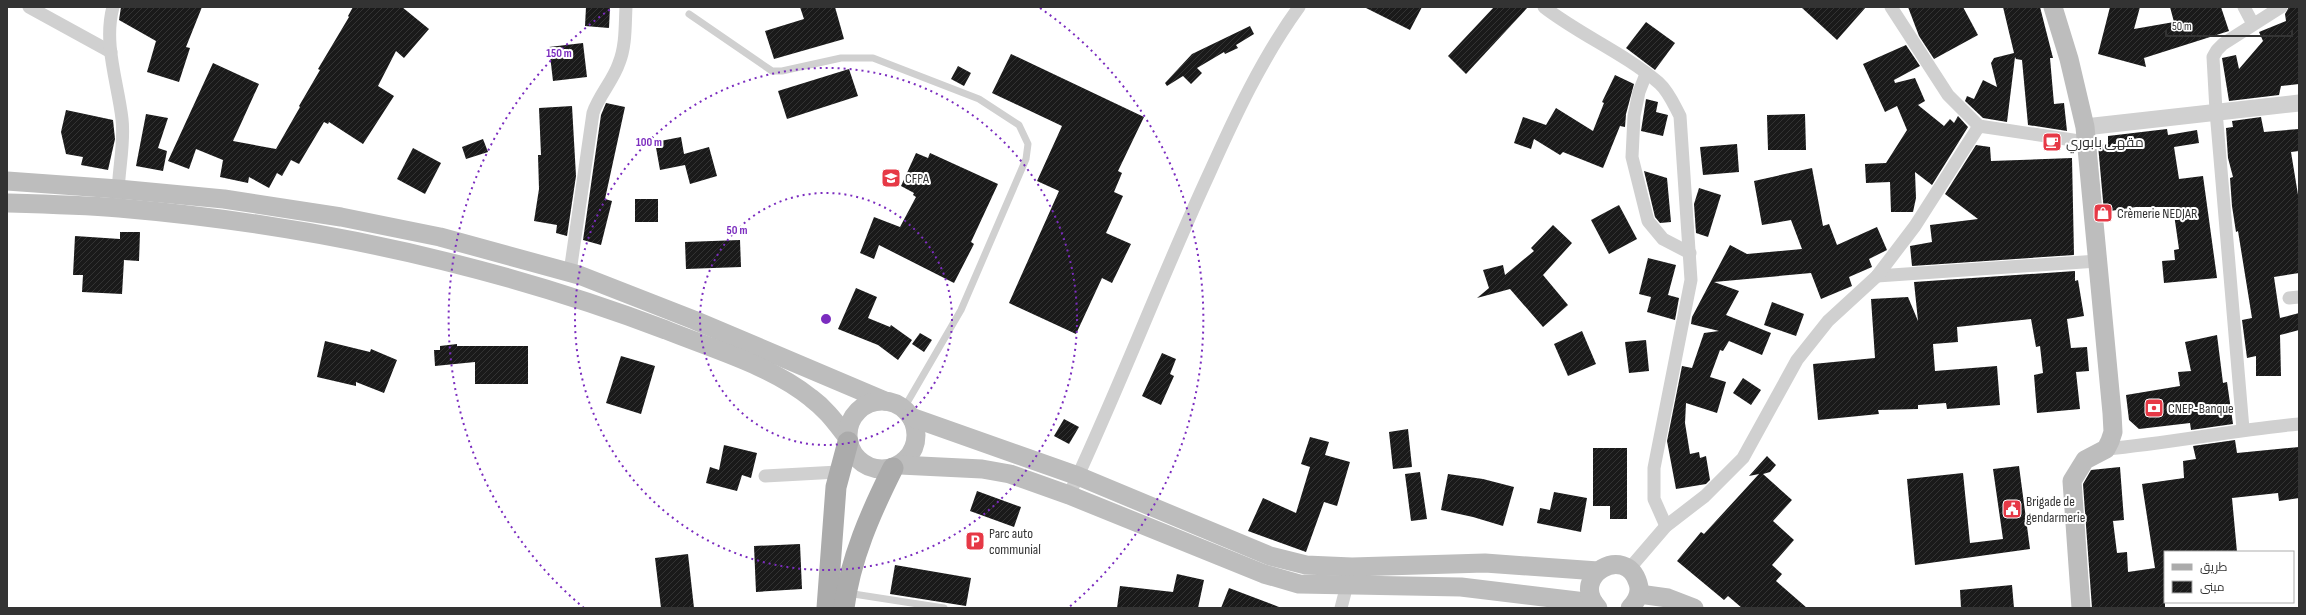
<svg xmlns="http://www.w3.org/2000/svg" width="2306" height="615" viewBox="0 0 2306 615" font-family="'Sofia Sans Condensed',Cairo,sans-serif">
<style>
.building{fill:url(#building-hatch)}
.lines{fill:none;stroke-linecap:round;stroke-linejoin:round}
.service{stroke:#d0d0d0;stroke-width:7}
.minor{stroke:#d0d0d0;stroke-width:13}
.tertiary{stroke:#d0d0d0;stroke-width:17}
.secondary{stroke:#bdbdbd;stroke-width:19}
.primary{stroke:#ababab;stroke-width:21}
.ring{fill:none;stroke:#7b2cbf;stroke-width:2;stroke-dasharray:2 4}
.labels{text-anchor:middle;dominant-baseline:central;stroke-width:4;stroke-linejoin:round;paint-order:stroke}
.poi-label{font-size:14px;fill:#333;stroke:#fff;text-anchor:start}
.centre{fill:#7b2cbf;stroke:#fff;stroke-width:2}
.ring-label{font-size:12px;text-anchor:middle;font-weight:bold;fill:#7b2cbf;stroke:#fff;stroke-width:4;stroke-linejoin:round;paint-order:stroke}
</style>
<defs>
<pattern id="building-hatch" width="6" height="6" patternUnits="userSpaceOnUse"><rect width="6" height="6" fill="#1a1a1a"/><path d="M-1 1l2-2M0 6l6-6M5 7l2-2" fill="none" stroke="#333"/></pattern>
</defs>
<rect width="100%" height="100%" fill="#fff"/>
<g class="building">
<polygon points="121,7 202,7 186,47 190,48 179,82 147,72 156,41 119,20"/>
<polygon points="353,7 402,7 429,29 404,58 396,51 378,86 394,96 363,144 329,122 328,124 324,122 299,164 291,160 282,176 277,173 269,188 249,177 248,183 220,177 223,160 196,149 189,169 168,161 213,63 259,84 233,141 276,149 300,107 299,106 320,70 318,69 349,17 348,16"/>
<polygon points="586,7 610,7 609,28 585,26"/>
<polygon points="800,7 835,7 844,39 774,59 765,31 804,19"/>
<polygon points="1364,7 1422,7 1410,30"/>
<polygon points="1494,7 1528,7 1466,74 1448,56"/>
<polygon points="1801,7 1866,7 1837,40"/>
<polygon points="1908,7 1963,7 1978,35 1934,59 1919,36"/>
<polygon points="2003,7 2040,7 2053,58 2050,58 2054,104 2064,103 2067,131 2028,125 2022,60 2016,59 2015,57 2007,122 1983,118 1965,101 1967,96 1974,99 1983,80 1997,87 1991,63 1994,58 2014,53"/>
<polygon points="2110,7 2140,7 2134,29 2174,22 2170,7 2221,7 2229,31 2144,58 2146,67 2098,54"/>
<polygon points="2289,7 2299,7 2299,84 2281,86 2279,95 2229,101 2222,58 2236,55 2239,69 2263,41 2259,32 2286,21 2285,14"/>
<polygon points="1646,22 1675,43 1655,70 1626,48"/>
<polygon points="1250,26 1254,34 1236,45 1238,48 1225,54 1224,52 1197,68 1202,73 1191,84 1183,76 1167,86 1165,83 1192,54"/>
<polygon points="583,43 587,77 553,81 549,47"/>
<polygon points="1906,45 1920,66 1894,80 1895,83 1915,78 1925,101 1918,105 1944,126 1950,119 1954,123 1958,116 1968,127 1932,185 1915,172 1916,198 1913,212 1891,212 1890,182 1866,183 1865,164 1886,163 1907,130 1897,106 1885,112 1863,64"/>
<polygon points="1011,54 1144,117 1118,171 1122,173 1114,192 1123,196 1106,233 1131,244 1112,283 1102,278 1076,334 1009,303 1059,191 1037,181 1062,126 992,93"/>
<polygon points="958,66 971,73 964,86 951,79"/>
<polygon points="849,69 858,96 787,119 778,91"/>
<polygon points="1615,75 1634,84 1626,114 1625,127 1620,126 1603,168 1563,152 1560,155 1534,139 1531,149 1514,143 1523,117 1546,125 1556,108 1593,131 1604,103 1602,102"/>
<polygon points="1646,99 1658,102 1656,112 1668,115 1663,136 1641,131"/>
<polygon points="606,103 625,107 605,199 612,201 601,245 583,240 601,115"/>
<polygon points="572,106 576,176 567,236 556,233 557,225 534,221 539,189 538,155 541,155 539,108"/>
<polygon points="66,110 113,120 115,139 108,170 81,165 83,157 66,154 61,132"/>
<polygon points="146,114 168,118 158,148 167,151 163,171 136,166"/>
<polygon points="1805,114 1806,150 1768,150 1767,115"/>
<polygon points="2261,117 2264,132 2299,129 2299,151 2291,152 2299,201 2299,273 2274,277 2280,318 2299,313 2299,330 2280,335 2281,376 2256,376 2256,356 2247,358 2242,320 2252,318 2238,231 2236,232 2232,206 2230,178 2233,177 2228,158 2226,128 2233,127 2232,121"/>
<polygon points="2167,129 2168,135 2197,130 2199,143 2174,147 2179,179 2203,176 2217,278 2164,283 2162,261 2175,260 2174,250 2179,249 2173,207 2136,207 2104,212 2098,145 2108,144 2108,136"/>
<polygon points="681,137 684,154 709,147 717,176 690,184 685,165 660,170 655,142"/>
<polygon points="483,139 488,152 466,159 462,147"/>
<polygon points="1737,144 1739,172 1703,175 1700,147"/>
<polygon points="1976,145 1990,147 1991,161 2072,158 2074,255 1912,266 1910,246 1932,242 1930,225 1978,219 1945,194"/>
<polygon points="413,148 441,163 425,194 397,179"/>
<polygon points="916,153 928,158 930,153 998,184 971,242 974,244 954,283 879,245 874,259 860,253 874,217 900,227 916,197 913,195 914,193 901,186"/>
<polygon points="1812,168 1823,226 1829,224 1837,245 1877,227 1887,250 1869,259 1872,267 1849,277 1852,286 1821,299 1811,273 1714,282 1739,291 1726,315 1771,333 1762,355 1729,341 1723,351 1720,350 1710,377 1726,382 1717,413 1686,403 1685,423 1690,454 1699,452 1700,458 1706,456 1710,480 1706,484 1676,489 1667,441 1682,366 1692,368 1704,333 1719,331 1691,324 1692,317 1730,245 1747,254 1802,249 1791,220 1762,225 1754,181"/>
<polygon points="1644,171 1667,178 1671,222 1660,223 1655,217"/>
<polygon points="1699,188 1721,195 1708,237 1696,233 1694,204"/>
<rect x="635" y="199" width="23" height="23"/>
<polygon points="1619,205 1637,239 1609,254 1591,220"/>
<polygon points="1553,225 1572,243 1543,275 1568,305 1543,327 1510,289 1477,298 1489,288 1483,270 1503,265 1505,275 1534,251 1531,248"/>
<polygon points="120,232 140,232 139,261 124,260 122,294 82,292 83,275 73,275 75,236 120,239"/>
<polygon points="740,240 741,267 686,269 685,242"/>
<polygon points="1648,258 1676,265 1668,295 1679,298 1675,320 1647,312 1651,297 1639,294"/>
<polygon points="2075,271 2075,281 2078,280 2084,316 2067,319 2071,348 2087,347 2089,371 2076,372 2080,409 2037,413 2034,375 2043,373 2040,346 2036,347 2031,319 1957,327 1958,342 1933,344 1935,371 1997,366 2000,405 1947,409 1946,403 1918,405 1918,409 1878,410 1879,414 1818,420 1813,364 1875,358 1871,299 1908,297 1918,321 1914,282"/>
<polygon points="856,288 877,297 868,318 890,327 891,325 912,340 898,360 878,345 838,329"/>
<polygon points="1772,302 1804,314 1796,336 1764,325"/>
<polygon points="1582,331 1596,364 1568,376 1554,344"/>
<polygon points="920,333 932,340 924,352 912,344"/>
<polygon points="2217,335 2223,383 2227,382 2233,424 2191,430 2190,423 2139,429 2129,420 2126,395 2180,386 2178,372 2191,371 2185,342"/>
<polygon points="1646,340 1649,371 1629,373 1625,342"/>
<polygon points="325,341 370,352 371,349 397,360 384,393 356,382 356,386 317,377"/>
<polygon points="457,344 457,346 528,346 528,384 475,384 475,362 435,366 434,350 440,350 440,346"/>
<polygon points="1162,353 1176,359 1170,374 1174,376 1161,405 1142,396"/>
<polygon points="621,356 655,366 641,414 606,403"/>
<polygon points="1743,378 1761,390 1751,405 1733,393"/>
<polygon points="1064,419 1079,427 1069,444 1054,436"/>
<polygon points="1408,429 1412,467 1393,469 1389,432"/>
<polygon points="1310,437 1329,442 1325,455 1350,462 1337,506 1324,502 1306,552 1248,531 1263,498 1296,513 1310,467 1301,464"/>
<polygon points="2235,440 2237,453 2299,447 2299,498 2279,501 2278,493 2232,498 2237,552 2165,552 2165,608 2092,608 2083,484 2091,470 2120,467 2124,520 2113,521 2117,553 2127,552 2128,572 2155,568 2142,484 2184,478 2183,461 2196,459 2193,446"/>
<polygon points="724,445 757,453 751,478 742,475 737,491 706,483 710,467 719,470"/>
<polygon points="1593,448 1627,448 1627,519 1610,519 1610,506 1593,506"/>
<polygon points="1767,456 1776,465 1770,472 1763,474 1792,500 1773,521 1794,540 1772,565 1782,574 1776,581 1807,608 1742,608 1728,596 1724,600 1677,561 1701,532 1704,534 1759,474 1749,476"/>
<polygon points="2019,466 2030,549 1915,565 1907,479 1963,473 1970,543 2003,539 1993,469"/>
<polygon points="1420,472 1427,519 1411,521 1405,474"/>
<polygon points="1448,474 1483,479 1514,487 1503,526 1473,517 1441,510"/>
<polygon points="977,491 1021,507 1014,527 970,511"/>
<polygon points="1554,492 1587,498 1581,532 1537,523 1540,508 1550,510"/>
<polygon points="800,544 802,589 756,592 754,546"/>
<polygon points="688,554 694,608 661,608 655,558"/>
<polygon points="895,565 971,578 966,606 890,594"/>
<polygon points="1177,574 1204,580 1198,608 1117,608 1120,586 1173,592"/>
<polygon points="2012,585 2014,608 1961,608 1960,590"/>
<polygon points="1229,588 1279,607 1279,608 1221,608"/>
</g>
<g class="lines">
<g class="service">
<polyline points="689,14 772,71 782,71 841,58 873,58 979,99 1019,125 1028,144 1026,159 961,310 904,408"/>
<polyline points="847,593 944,608"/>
</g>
<g class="minor">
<polyline points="29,7 111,52"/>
<path d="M 113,7 C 103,44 118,83 122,119 C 125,144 118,171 118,196"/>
<path d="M 1544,7 C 1580,35 1624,53 1659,83 C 1669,92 1674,105 1680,116 L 1691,280 L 1654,468 L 1654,499 L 1666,526"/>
<polyline points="1891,7 1948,95 1979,126"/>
<polyline points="2244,7 2253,24"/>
<polyline points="1646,74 1639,92 1634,116 1632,157 1648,221 1663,239 1690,253"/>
<path d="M 570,272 L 593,113 C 599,95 613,81 619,63 C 626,46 625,25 626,7"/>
<polyline points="1877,276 2098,261"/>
<polyline points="2289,298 2299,297"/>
<polyline points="2243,429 2216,111 2213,57 2217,50 2223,44 2281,7"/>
<path d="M 2106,449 C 2171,443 2234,430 2299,424"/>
<polyline points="765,476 838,472"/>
<path d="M 1069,495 C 1119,389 1160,280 1209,174 C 1235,116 1262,58 1299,7"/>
<polyline points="1629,569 1666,526 1705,496 1743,458 1797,360 1828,321 1877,276 1915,226 1979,126 2086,142"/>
<polyline points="1341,608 1349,577"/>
</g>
<polyline class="tertiary" points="2085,127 2299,103"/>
<g class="secondary">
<polyline points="2053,7 2069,59 2085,127 2112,413 2113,432 2110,441 2106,449 2085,460 2072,481 2081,608"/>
<polyline points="7,181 118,189 224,199 341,217 440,237 579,275 694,320 885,401"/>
<path d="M 7,203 C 44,204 82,205 119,208 C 307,224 489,263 666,330 C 713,349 772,366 811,398 C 826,409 836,423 847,437"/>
<circle cx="882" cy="435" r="34"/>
<polyline points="911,417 1078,476 1270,556 1306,565 1352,567 1485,563 1598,571"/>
<polyline points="900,465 982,469 1010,474 1069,495 1264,574 1299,584 1461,587 1594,603"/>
<polyline points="1639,594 1668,598 1694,608"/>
<path d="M 1598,608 C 1568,576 1626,543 1638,583 C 1641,592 1637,601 1630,608"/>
</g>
<g class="primary">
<polyline points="827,608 836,487 848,442"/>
<path d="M 844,608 C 850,559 871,512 893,468"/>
</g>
</g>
<g class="ring">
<circle cx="826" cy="319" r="126"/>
<circle cx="826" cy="319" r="251"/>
<path d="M584 608A377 377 0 0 1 612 8M1040 8A377 377 0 0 1 1068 608"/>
</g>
<defs>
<symbol id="cafe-square" viewBox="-11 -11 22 22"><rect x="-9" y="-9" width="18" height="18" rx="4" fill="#e63946" stroke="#fff"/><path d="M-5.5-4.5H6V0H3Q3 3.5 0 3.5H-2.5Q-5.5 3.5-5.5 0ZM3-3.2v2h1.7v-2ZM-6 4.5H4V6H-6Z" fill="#fff"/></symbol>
<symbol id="university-square" viewBox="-11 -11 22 22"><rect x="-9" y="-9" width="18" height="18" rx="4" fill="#e63946" stroke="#fff"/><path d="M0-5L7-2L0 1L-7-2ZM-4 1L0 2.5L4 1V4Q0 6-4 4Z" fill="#fff"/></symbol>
<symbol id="shop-square" viewBox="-11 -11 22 22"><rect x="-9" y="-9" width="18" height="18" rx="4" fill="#e63946" stroke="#fff"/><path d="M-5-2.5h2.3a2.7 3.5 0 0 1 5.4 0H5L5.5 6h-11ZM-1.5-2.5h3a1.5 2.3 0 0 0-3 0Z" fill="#fff"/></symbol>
<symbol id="bank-square" viewBox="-11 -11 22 22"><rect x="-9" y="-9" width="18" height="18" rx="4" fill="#e63946" stroke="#fff"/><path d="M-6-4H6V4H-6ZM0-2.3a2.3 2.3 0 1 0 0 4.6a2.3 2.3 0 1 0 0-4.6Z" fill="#fff"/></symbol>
<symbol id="civic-square" viewBox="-11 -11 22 22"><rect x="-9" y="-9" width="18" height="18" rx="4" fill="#e63946" stroke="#fff"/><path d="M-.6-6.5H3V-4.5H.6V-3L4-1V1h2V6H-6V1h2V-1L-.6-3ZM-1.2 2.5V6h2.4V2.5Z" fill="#fff"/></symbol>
<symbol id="parking-square" viewBox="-11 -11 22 22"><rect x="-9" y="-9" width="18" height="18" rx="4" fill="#e63946" stroke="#fff"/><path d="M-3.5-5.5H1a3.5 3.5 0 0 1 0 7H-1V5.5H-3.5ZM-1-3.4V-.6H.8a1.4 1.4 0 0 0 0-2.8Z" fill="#fff"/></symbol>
</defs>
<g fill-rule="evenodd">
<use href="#cafe-square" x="2041" y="131" width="22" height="22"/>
<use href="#university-square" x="880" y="167" width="22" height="22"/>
<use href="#shop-square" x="2092" y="202" width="22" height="22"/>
<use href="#bank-square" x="2143" y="397" width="22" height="22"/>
<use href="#civic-square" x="2001" y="498" width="22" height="22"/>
<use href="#parking-square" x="964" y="530" width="22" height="22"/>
</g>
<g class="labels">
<g class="poi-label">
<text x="2066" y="142">مقهى بابوري</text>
<text x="905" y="178">CFPA</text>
<text x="2117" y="213">Crèmerie NEDJAR</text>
<text x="2168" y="408">CNEP-Banque</text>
<text x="2026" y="501">Brigade de<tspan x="2026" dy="16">gendarmerie</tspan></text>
<text x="989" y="533">Parc auto<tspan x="989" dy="16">communial</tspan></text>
</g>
</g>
<circle cx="826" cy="319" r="6" class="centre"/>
<g class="ring-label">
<text x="559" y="57">150 m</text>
<text x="649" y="146">100 m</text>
<text x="737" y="234">50 m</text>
</g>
<rect width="2306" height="615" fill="none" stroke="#333333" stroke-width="16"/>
<rect x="2164" y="551" width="130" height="52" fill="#ffffff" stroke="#adadad"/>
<rect x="2172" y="564" width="20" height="6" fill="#ababab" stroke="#adadad"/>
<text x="2200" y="571" font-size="12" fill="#333333">طريق</text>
<rect x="2172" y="581" width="20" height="12" fill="url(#building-hatch)" stroke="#adadad"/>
<text x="2200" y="591" font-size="12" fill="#333333">مبنى</text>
<path d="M2166 30v6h126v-6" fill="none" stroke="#333333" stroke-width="2"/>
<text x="2172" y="30" font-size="12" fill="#333333" stroke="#ffffff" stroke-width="3" paint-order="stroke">50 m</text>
</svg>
